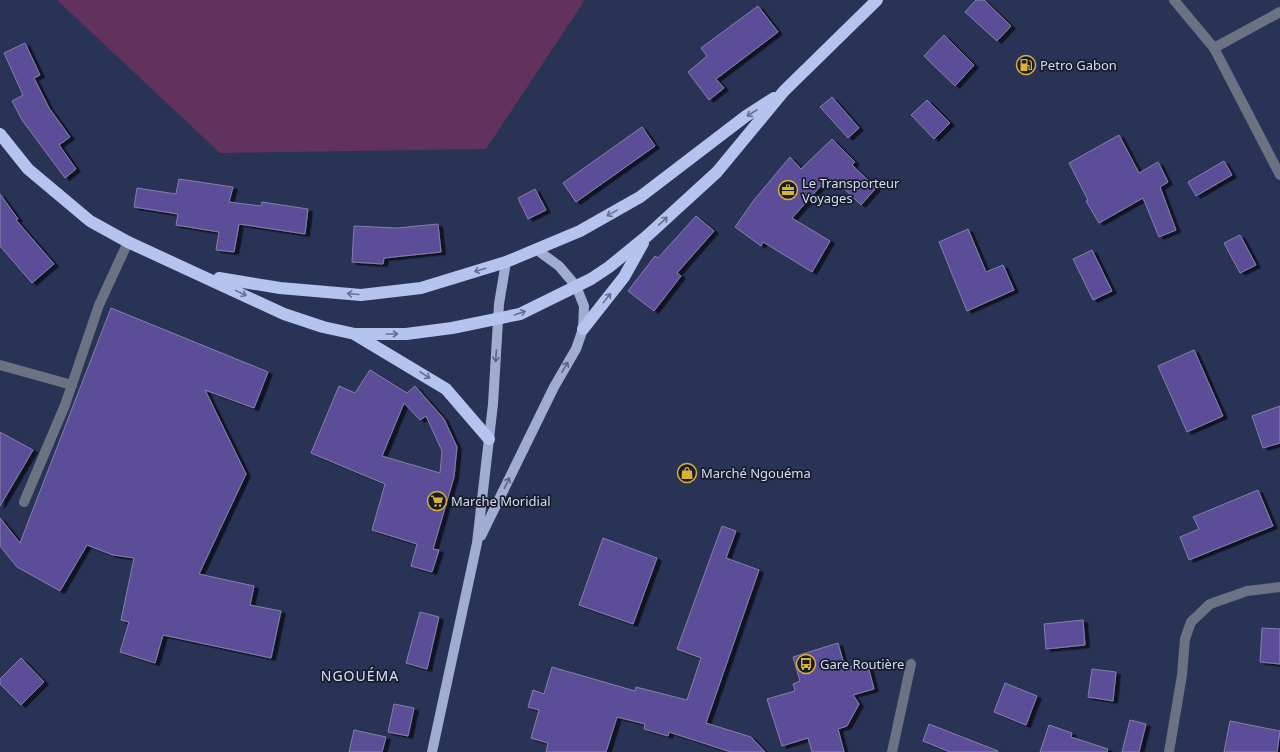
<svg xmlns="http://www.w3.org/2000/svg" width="1280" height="752" viewBox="0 0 1280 752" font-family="'Noto Sans',sans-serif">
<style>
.green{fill:#61325e}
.building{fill:#5c4e99;stroke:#8480a9;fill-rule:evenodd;filter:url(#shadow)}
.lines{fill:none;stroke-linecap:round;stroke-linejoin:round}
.minor{stroke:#6b7283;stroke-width:10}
.major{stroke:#a0add1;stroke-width:10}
.highway{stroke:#b5c4ef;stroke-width:12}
.oneway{stroke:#66708e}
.oneway2{stroke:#5c647e}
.labels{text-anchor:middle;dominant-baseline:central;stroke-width:3.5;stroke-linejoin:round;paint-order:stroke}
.poi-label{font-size:13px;fill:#d5ddf3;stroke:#171c2c;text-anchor:start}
.neighbourhood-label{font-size:14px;letter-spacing:1px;fill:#d7e1fb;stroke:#171c2c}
</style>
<defs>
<filter id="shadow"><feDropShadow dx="4.5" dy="2.5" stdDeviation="0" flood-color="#0009"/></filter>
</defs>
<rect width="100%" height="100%" fill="#293356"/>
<polygon class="green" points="57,0 585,0 486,149 220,153"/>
<g class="building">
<polygon points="976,0 984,0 1011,26 997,41 965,12"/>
<polygon points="758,6 778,32 716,79 724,88 709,100 688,72 707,56 701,48"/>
<polygon points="944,35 974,65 955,86 924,56"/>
<polygon points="25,43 40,75 34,78 49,108 70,137 59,145 76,169 65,178 22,120 12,101 23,95 4,53"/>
<polygon points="832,97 859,128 848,138 820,107"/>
<polygon points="927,100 950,123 934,139 911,115"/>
<polygon points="642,127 655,146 576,202 563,183"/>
<polygon points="1119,135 1139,173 1158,162 1168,182 1160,187 1176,230 1159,237 1143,198 1099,223 1086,201 1088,200 1069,163"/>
<polygon points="832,139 855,162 852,165 876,188 861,205 836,181 831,186 826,180 792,218 830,241 812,272 763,242 761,246 735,227 754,200 790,157 801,169"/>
<polygon points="1224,161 1232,175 1196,196 1188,182"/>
<polygon points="179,179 233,187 229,202 261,206 262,202 308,209 305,234 239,224 234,252 216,250 219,232 176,225 178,214 134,207 137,188 176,194"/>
<polygon points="535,189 546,210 528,219 518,198"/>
<polygon points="0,194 18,219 16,220 54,264 32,283 0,246"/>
<polygon points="696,216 714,231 677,273 681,276 654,311 628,291 655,256 658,258"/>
<polygon points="438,224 441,252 384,258 383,264 352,262 354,226 397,228"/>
<polygon points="968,229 986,272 1003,265 1014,290 967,311 939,242"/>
<polygon points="1240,235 1256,265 1240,273 1224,243"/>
<polygon points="1092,250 1112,291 1093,300 1073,259"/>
<polygon points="111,308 268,372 254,408 205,390 246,474 199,574 254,586 250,605 281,611 271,658 163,635 155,663 120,652 129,622 121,620 134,558 113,555 87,545 60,591 17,567 0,546 0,518 20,543"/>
<polygon points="1194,350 1223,416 1187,432 1158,366"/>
<path d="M 370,370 L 407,393 L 415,386 L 444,419 L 457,447 L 454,477 L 433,549 L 439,550 L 432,572 L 411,566 L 417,544 L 372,530 L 385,484 L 311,453 L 339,386 L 355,393 ZM 404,403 L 420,420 L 426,416 L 442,451 L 440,473 L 382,456 Z"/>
<polygon points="1280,406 1280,443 1263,448 1252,416"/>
<polygon points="0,432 33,450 0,506"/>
<polygon points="1258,490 1273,526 1189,560 1180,537 1199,529 1193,517"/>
<polygon points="722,526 736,531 726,558 759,570 706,723 751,737 765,752 731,752 669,732 668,736 644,729 645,724 617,717 606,752 546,752 548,743 531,738 539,710 528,707 533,690 544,694 552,667 635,691 636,687 687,700 701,658 677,649"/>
<polygon points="603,538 657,558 633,624 579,605"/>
<polygon points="420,612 439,617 427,669 406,663"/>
<polygon points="1083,620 1085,645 1046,649 1044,624"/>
<polygon points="1262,628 1280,629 1280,664 1260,662"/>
<polygon points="838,643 845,668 867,662 874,689 853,695 859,704 847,726 838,729 844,752 812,752 808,738 782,746 767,699 795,691 793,684 800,681 793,657"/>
<polygon points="21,658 44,682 21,705 0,684 0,679"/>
<polygon points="1092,669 1116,672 1113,701 1088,697"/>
<polygon points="1005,683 1037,696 1026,725 994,712"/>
<polygon points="394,704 414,708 408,736 388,732"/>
<polygon points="1130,720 1146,724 1139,752 1122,752"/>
<polygon points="1230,721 1280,731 1277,752 1224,752"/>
<polygon points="929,724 998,751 998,752 950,752 923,741"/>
<polygon points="1049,725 1072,733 1071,737 1108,749 1107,752 1040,752"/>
<polygon points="354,730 386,737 382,752 349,752"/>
</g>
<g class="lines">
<g class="minor">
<polyline points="1174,0 1214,48 1280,175"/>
<polyline points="1214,48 1280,12"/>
<polyline points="0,365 72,385"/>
<polyline points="24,502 65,405 99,305 128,242"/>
<polyline points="892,752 911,664"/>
<polyline points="1169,752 1182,675 1185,639 1191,622 1210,604 1247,591 1280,587"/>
</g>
<g class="major">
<polyline points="481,536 554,387 576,349 583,329 584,306 576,286 559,266 537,250"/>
<polyline points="432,752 477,543 493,404 499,304 506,262"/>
</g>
<g class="highway">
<polyline points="0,134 28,169 90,221 128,242 284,314 323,327 355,334 406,334 452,328 520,314 591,279 609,267 647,236 717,172 784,91 877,0"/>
<polyline points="219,278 280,288 361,295 421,288 506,262 580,231 640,197 746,116 774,98"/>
<polyline points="583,329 624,277 643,243"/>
<polyline points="356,335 446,389 489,439"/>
</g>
</g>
<defs><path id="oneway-shaft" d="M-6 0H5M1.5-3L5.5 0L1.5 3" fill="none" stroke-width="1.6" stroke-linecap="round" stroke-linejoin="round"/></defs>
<g class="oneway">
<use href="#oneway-shaft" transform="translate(752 113) rotate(147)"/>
<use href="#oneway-shaft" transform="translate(612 213) rotate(151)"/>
<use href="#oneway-shaft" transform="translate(663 221) rotate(-43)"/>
<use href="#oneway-shaft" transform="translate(480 270) rotate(163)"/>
<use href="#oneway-shaft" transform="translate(241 293) rotate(26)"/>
<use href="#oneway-shaft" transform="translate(353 294) rotate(-175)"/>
<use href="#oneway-shaft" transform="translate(607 298) rotate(-52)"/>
<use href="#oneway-shaft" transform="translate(520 313) rotate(-19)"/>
<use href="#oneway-shaft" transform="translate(392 334)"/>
<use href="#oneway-shaft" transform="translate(425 375) rotate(33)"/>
</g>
<g class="oneway2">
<use href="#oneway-shaft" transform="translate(496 356) rotate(94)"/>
<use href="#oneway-shaft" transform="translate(565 367) rotate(-60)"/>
<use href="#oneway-shaft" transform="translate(507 483) rotate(-64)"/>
</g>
<defs>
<symbol id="fuel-ring" viewBox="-11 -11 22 22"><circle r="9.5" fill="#171c2c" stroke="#dcb233" stroke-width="1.5"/><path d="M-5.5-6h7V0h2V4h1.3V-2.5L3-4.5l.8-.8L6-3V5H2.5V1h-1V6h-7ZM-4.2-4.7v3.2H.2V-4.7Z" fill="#dcb233"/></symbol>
<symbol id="office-ring" viewBox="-11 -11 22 22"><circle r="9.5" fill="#171c2c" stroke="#dcb233" stroke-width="1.5"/><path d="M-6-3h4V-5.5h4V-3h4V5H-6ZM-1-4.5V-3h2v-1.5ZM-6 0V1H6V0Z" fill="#dcb233"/></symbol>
<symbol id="shop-ring" viewBox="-11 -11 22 22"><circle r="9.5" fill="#171c2c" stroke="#dcb233" stroke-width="1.5"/><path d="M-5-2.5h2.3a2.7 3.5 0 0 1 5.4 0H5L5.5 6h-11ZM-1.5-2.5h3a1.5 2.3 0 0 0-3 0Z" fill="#dcb233"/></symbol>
<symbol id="supermarket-ring" viewBox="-11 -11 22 22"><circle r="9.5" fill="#171c2c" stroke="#dcb233" stroke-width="1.5"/><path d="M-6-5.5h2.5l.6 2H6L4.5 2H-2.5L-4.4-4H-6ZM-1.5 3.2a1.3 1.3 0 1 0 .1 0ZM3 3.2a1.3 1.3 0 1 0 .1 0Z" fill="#dcb233"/></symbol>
<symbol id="bus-ring" viewBox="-11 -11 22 22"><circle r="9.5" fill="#171c2c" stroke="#dcb233" stroke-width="1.5"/><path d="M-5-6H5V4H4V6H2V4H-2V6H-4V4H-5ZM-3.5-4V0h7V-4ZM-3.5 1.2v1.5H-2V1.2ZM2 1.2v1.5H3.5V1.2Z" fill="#dcb233"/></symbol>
</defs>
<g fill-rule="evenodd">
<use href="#fuel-ring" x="1015" y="54" width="22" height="22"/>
<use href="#office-ring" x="777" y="179" width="22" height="22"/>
<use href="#shop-ring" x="676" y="462" width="22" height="22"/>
<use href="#supermarket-ring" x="426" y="490" width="22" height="22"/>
<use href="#bus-ring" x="795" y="653" width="22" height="22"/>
</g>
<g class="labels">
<g class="poi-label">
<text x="1040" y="65">Petro Gabon</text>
<text x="802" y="183">Le Transporteur<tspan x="802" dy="15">Voyages</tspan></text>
<text x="701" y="473">Marché Ngouéma</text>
<text x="451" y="501">Marche Moridial</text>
<text x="820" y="664">Gare Routière</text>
</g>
<g class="neighbourhood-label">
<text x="360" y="675">NGOUÉMA</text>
</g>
</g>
</svg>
